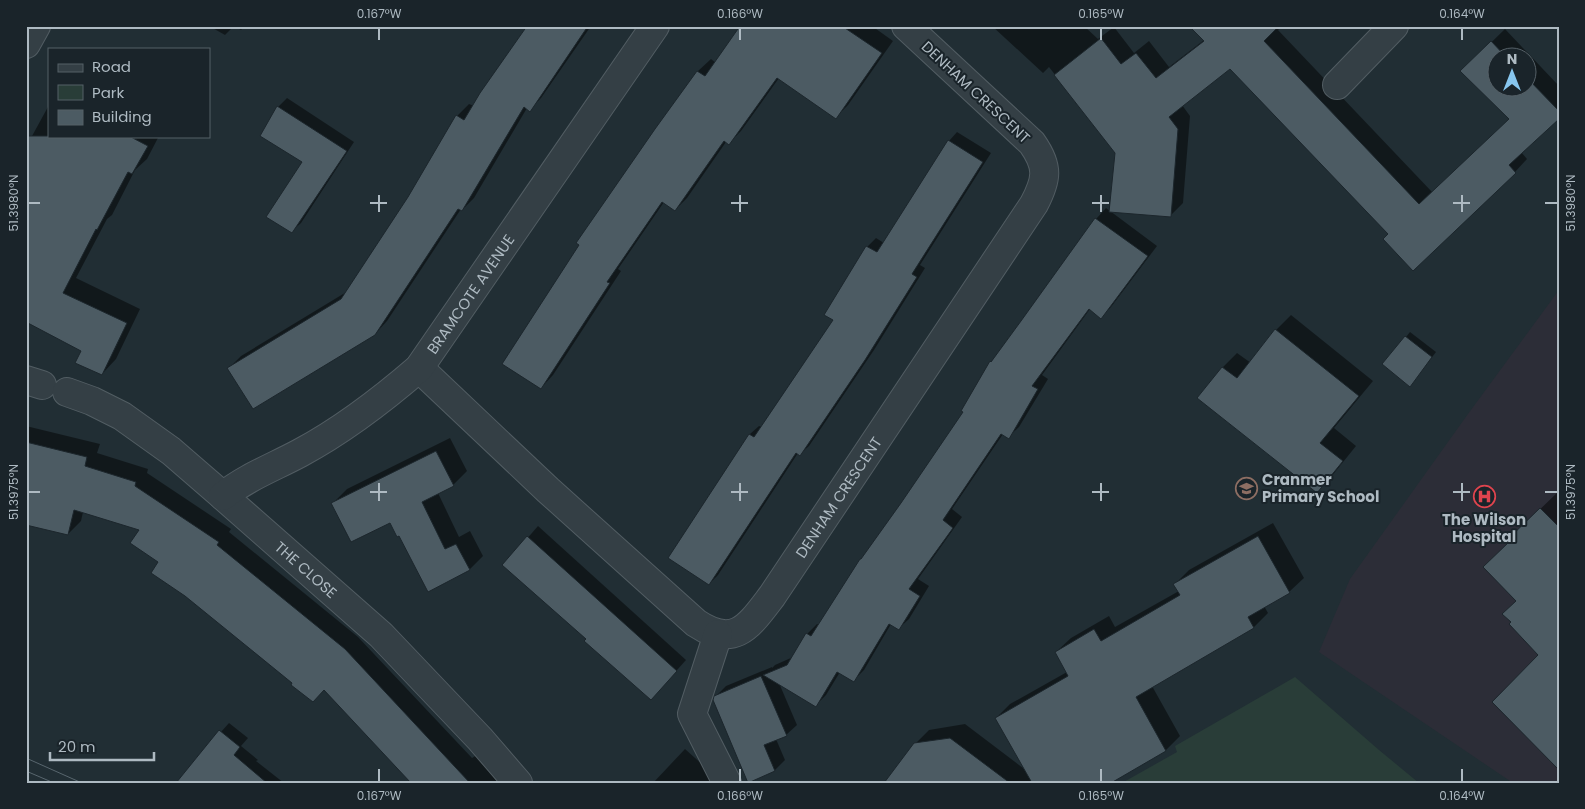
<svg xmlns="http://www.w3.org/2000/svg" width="1585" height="809" viewBox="0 0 1585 809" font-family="Poppins,sans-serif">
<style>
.medical{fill:#2c2d37}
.green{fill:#293d38}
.shadow{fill:#0007;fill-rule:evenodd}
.building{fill:#4c5b63;stroke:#1c262c}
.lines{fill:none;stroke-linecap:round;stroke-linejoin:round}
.street-casing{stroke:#525d63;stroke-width:30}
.street{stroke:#343f45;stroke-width:28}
.tram{stroke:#58666e;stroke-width:1}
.ticks{fill:none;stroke:#aebac2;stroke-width:2}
.labels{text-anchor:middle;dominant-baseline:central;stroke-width:4;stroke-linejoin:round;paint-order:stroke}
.street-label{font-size:15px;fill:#aebac2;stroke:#1a242a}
.poi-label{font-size:15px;font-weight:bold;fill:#aebac2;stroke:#1a242a;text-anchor:start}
.neatline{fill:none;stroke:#aebac2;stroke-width:2}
.ticks-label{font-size:12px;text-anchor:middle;fill:#aebac2}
</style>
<rect width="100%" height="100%" fill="#212e34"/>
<polygon class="medical" points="1559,290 1559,783 1513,783 1319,652 1350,579 1468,414"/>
<polygon class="green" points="1295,677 1379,750 1419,783 1122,783 1177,752 1175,746"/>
<g class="shadow">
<polygon points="209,26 234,26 225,35"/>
<polygon points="234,26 245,26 241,30"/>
<polygon points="528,26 591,26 541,98 529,110 527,108 474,198 462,210 461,209 387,321 375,334 229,368 241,356 348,291 409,198 457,116 469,104 474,106"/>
<polygon points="741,26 872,26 893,41 848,105 836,117 779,78 741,131 729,143 726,142 687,198 675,210 664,202 618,269 621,271 553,375 541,388 656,130 698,71 711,59 716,63"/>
<path d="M 992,26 L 1084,26 L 1098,39 L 1114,27 L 1134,53 L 1149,41 L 1169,67 L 1204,40 L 1194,26 L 1282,26 L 1278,30 L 1433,193 L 1511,119 L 1462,71 L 1505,29 L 1559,86 L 1559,118 L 1521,152 L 1527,159 L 1515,172 L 1390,234 L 1231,67 L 1182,105 L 1190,116 L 1183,203 L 1170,216 L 1116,153 L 1049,67 L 1043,73 ZM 1498,58 L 1528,58 L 1528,88 L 1498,88 Z"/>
<polygon points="287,98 354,142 301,223 292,231 304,161 278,107"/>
<polygon points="49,105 49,136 159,136 147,159 135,170 112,215 107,219 76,278 140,309 116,359 102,374 83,350 26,321 26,147"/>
<polygon points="957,132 991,153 920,265 925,268 874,350 809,446 800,454 798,453 718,575 709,584 670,558 750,434 759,426 762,427 835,320 867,247 876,238 884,243 949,141"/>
<polygon points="1106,208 1157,246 1111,307 1101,317 1090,309 1042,375 1048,379 1019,427 1008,437 1003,434 952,509 962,517 918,579 929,586 909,619 898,629 891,624 864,670 854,680 840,672 826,695 816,705 779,683 797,725 786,735 776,739 785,760 775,770 749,781 715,697 726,686 772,667 772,668 775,665 793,657 807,634 817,624 819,625 866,554 965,412 962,411 991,362 1022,322 1096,219"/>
<polygon points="1291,315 1373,381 1334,428 1356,446 1331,477 1316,491 1223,367 1237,353 1251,363 1276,330"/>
<polygon points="1410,332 1436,352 1410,386 1406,337"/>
<polygon points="26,426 100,444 97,453 148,469 147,473 231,529 229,532 358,637 472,758 477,755 498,783 413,783 325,689 294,683 186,595 160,561 141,530 83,512 81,521 68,534 26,524"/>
<polygon points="450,438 467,471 453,485 438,493 459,537 470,531 483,556 470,569 400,534 390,521 333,503 347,489"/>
<polygon points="1559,491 1559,769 1540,655 1517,601 1510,542 1531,518"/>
<polygon points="1273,523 1304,578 1289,592 1264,606 1268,613 1254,627 1152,686 1180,736 1166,750 1109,783 894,783 915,744 929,730 965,724 1027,771 996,718 1010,704 1067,672 1056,652 1071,638 1109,616 1115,627 1179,591 1175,584 1189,570"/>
<polygon points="538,526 686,660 661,688 588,639 504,565"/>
<polygon points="229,723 248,738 241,746 258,760 256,761 284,783 221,783 195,761"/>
<polygon points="685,749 723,783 653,783"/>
</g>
<g class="building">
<polygon points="527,26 588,26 530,112 524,107 462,211 458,209 375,335 253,409 227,368 341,299 408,197 456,115 464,120 480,93"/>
<polygon points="740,26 842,26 882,53 836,119 777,78 729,145 724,141 675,211 662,202 607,282 610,283 541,389 502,364 579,245 576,243 655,129 697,71 705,76"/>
<polygon points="1189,26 1279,26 1264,41 1419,204 1509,119 1460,71 1491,41 1507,58 1498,58 1498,88 1528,88 1528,79 1559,111 1559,119 1509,165 1516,173 1413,271 1383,239 1388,234 1230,69 1169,117 1178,129 1171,217 1109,212 1115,153 1054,75 1101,38 1121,64 1136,53 1156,78 1204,41"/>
<polygon points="277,106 347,151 292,233 266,217 302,162 260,136"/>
<polygon points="26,136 129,136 148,146 132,174 128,172 97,230 96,229 63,293 127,323 102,375 75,363 81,351 26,322"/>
<polygon points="948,140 983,162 912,274 917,277 865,360 800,456 796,453 709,585 668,558 749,434 754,437 833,320 824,315 866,246 877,252"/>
<polygon points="1095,218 1148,256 1101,319 1089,309 1032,386 1038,389 1009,439 1001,434 943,520 953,528 909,589 920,596 899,630 889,624 854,682 837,672 816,707 763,675 787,665 806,633 811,636 860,559 861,559 901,503 963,412 961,411 990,361 991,362 1021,321"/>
<polygon points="1275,329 1359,396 1320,443 1343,461 1317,493 1197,398 1222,367 1237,378"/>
<polygon points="1405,336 1432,357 1410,387 1382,364"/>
<polygon points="26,442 87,457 85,466 136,482 135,486 219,542 217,545 345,649 470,783 411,783 324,690 313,702 291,685 292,683 185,596 151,573 158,562 130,543 139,530 74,510 68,535 26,525"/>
<polygon points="436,451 454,486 422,502 445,549 456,544 470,570 428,592 399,536 397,537 390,523 351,542 331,503"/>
<polygon points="1540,508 1559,527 1559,770 1492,702 1538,655 1509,624 1511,622 1502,614 1516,601 1483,567 1509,542 1507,540"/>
<polygon points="527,536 677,671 651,700 584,641 586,639 502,565"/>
<polygon points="1258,536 1290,593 1248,617 1254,628 1136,697 1166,751 1111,783 1032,783 995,718 1068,676 1055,652 1094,629 1101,641 1180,595 1173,584"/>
<polygon points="761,676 787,736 764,745 775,771 748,783 713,700 714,696"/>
<polygon points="219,730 240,747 234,755 267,783 176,783"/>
<polygon points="950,738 1010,783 884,783 914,743"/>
</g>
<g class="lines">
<defs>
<g id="street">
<polyline points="26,44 36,26"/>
<polyline points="1337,85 1394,26"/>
<path id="s1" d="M 419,368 L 548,490 L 696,623 C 735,649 749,626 772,596 L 1034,204 C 1047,179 1049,167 1032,143 L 906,26"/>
<polyline points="26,380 42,385"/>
<path id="s2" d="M 67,392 L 92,401 L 122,416 L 171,451 L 223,496 L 381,635 L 480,739 L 518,783"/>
<path id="s3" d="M 223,496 C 247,477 274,467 300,453 C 343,430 382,400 419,368 L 655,26"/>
<polyline points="718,634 692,714 727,783"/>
</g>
</defs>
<use href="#street" class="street-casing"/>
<use href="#street" class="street"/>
<g class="tram">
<polyline points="26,758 82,783"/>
<polyline points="26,771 54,783"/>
</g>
</g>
<path class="ticks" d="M 379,28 L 379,40M 740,28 L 740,40M 1101,28 L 1101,40M 1462,28 L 1462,40M 379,195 L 379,212M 740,195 L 740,212M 1101,195 L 1101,212M 1462,195 L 1462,212M 28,203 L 40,203M 370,203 L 387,203M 731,203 L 748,203M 1092,203 L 1109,203M 1453,203 L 1470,203M 1545,203 L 1558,203M 379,483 L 379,501M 740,483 L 740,501M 1101,483 L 1101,501M 1462,483 L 1462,501M 28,492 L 40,492M 370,492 L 387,492M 731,492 L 748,492M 1092,492 L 1109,492M 1453,492 L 1470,492M 1545,492 L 1558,492M 379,769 L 379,782M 740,769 L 740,782M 1101,769 L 1101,782M 1462,769 L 1462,782"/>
<defs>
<symbol id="school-ring" viewBox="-11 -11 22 22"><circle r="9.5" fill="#1a242a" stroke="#8d6e63" stroke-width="1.5"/><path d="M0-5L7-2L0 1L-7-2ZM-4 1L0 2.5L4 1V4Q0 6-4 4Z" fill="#8d6e63"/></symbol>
<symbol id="hospital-ring" viewBox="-11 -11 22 22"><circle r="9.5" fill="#1a242a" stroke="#e0444e" stroke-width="1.5"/><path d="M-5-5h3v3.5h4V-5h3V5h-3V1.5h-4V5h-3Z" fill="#e0444e"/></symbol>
</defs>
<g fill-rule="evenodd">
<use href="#school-ring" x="1234" y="476" width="25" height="25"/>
<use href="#hospital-ring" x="1472" y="484" width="25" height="25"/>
</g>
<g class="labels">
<g class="street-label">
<text transform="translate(976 92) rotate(43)">DENHAM CRESCENT</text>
<text stroke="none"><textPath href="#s3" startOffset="325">BRAMCOTE AVENUE</textPath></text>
<text stroke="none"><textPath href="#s1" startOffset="590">DENHAM CRESCENT</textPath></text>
<text stroke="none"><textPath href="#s2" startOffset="300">THE CLOSE</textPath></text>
</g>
<g class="poi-label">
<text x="1262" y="479">Cranmer<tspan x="1262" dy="17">Primary School</tspan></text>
<text x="1484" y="519" text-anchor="middle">The Wilson<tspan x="1484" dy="17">Hospital</tspan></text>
</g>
</g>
<rect width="1585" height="809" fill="none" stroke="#1a242a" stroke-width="55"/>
<rect x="48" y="48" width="162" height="90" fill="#1a242a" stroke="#556067"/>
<rect x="58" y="64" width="25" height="8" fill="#343f45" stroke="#556067"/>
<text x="92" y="72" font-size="15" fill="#aebac2">Road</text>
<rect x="58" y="85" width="25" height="15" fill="#293d38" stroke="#556067"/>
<text x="92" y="98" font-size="15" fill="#aebac2">Park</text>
<rect x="58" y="110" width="25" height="15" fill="#4c5b63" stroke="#556067"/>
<text x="92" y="122" font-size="15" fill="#aebac2">Building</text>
<g transform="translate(1512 72)"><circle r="24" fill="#1a242a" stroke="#556067"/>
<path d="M0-4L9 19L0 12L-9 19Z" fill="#87c6ee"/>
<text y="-8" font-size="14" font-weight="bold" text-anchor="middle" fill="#aebac2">N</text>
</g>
<path d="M50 752v8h104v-8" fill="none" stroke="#aebac2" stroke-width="2.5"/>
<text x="58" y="752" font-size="15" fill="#aebac2" stroke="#1a242a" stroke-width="4" paint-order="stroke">20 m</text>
<rect x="28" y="28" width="1530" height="754" class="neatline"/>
<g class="ticks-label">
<text x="379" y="18">0.167°W</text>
<text x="740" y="18">0.166°W</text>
<text x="1101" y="18">0.165°W</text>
<text x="1462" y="18">0.164°W</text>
<text transform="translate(14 203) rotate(-90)" y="4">51.3980°N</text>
<text transform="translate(1571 203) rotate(-90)" y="4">51.3980°N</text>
<text transform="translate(14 492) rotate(-90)" y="4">51.3975°N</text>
<text transform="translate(1571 492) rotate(-90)" y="4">51.3975°N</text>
<text x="379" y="800">0.167°W</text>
<text x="740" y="800">0.166°W</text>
<text x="1101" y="800">0.165°W</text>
<text x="1462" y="800">0.164°W</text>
</g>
</svg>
